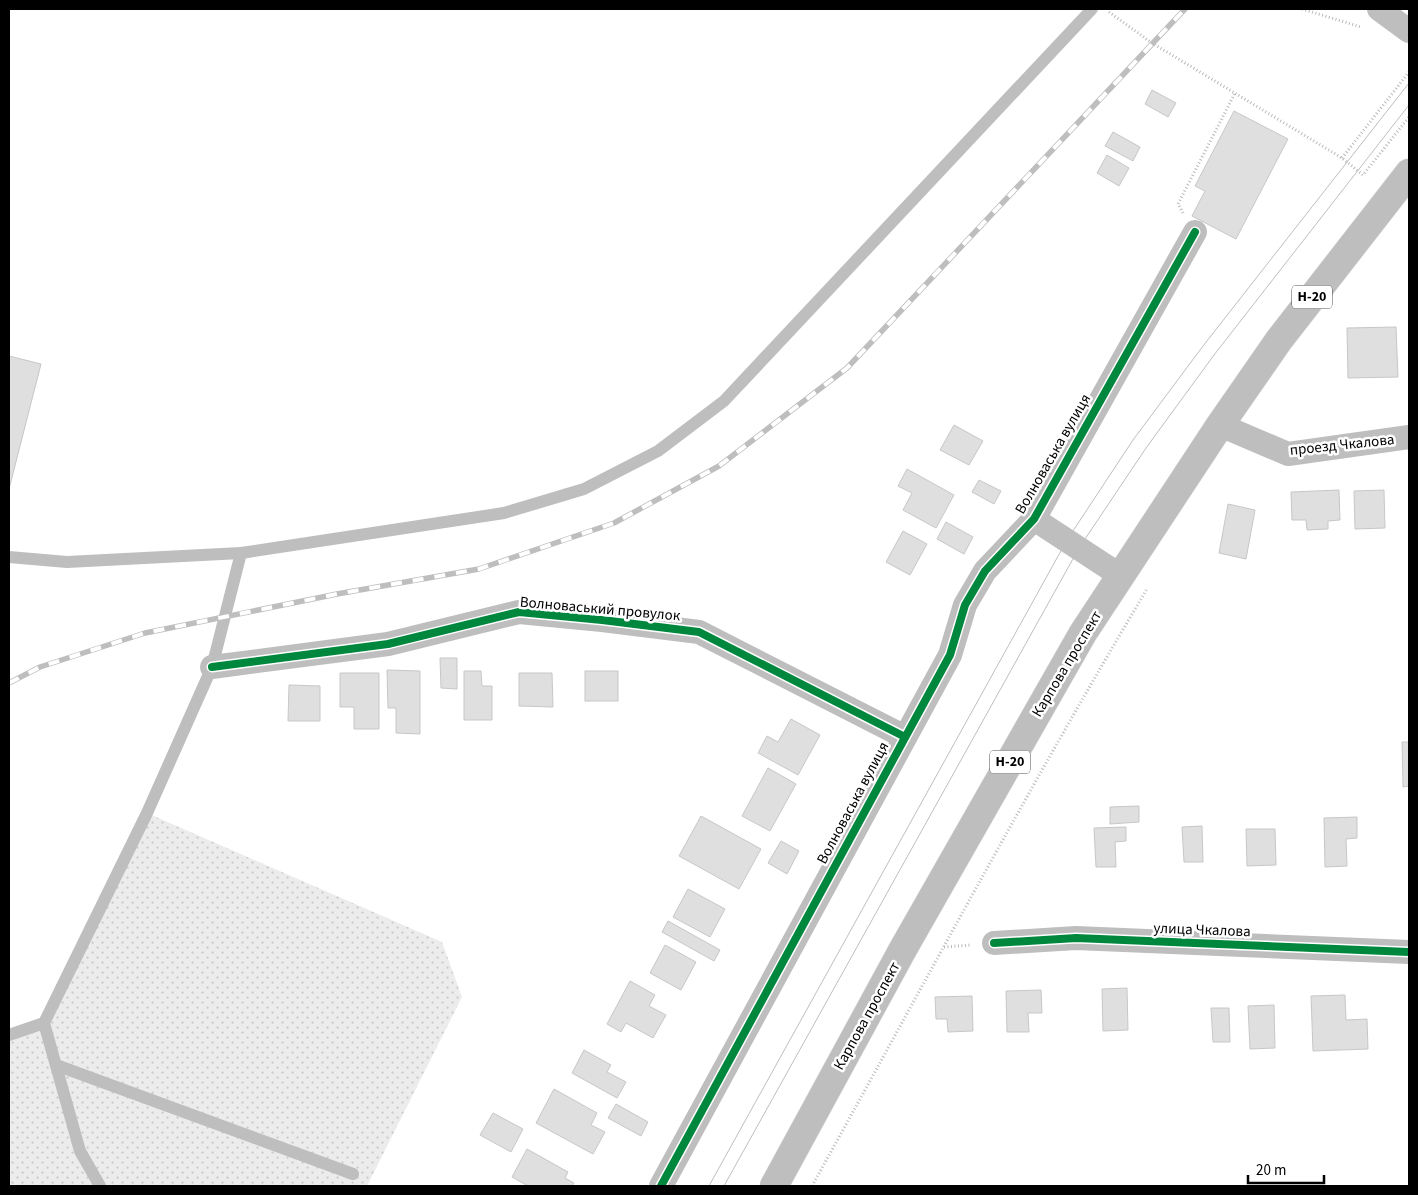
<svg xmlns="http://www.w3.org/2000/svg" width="1418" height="1195" viewBox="0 0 1418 1195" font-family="'Source Sans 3',sans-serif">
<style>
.grass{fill:url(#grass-dots)}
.building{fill:#dfdfdf;stroke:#c7c7c7}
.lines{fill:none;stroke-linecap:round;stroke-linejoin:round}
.primary-casing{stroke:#dbdbdb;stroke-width:29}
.path{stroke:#b9b9b9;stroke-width:3;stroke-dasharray:1 2.5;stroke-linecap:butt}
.lane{stroke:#bebebe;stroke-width:12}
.street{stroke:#bebebe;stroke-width:24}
.primary{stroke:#bebebe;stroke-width:28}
.tram{stroke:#bebebe;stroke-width:1}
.rail-casing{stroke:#bebebe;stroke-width:5.5}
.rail{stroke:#fff;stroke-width:4;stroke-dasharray:11;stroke-linecap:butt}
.cycleway-casing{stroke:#fff;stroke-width:11}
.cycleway{stroke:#00873e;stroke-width:8}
.labels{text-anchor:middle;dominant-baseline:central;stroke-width:5;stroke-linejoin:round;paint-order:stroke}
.shield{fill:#fff;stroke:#4c4c4c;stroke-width:1}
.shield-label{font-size:14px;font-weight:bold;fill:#000}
.street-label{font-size:15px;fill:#000;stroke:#fff}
</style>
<defs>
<pattern id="grass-dots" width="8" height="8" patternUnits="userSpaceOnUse" patternTransform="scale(1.25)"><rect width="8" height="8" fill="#ececec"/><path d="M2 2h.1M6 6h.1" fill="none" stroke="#c9c9c9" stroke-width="1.8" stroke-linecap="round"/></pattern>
</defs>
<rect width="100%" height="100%" fill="#fff"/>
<polygon class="grass" points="147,813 442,942 462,997 367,1186 9,1186 9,1035 44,1023"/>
<g class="building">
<polygon points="1152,90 1176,103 1168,117 1145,104"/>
<polygon points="1234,111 1288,139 1236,239 1192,216 1205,191 1195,186"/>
<polygon points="1113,132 1140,147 1133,161 1105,146"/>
<polygon points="1107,155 1129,168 1119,186 1097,173"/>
<polygon points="1396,327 1398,377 1348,378 1347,328"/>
<polygon points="9,356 41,364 9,489"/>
<polygon points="954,425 983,441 969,465 940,450"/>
<polygon points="907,469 954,495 936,528 903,510 912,493 898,486"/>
<polygon points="979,480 1001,491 994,504 972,492"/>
<polygon points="1339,490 1340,520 1328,521 1328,529 1307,530 1306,520 1292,520 1291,492"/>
<polygon points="1384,490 1385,528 1355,529 1354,491"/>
<polygon points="1228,504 1255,510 1246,559 1219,553"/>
<polygon points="946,522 973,537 964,554 937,539"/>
<polygon points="903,531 927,544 910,575 886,562"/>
<polygon points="440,658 457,658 457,689 441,688"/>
<polygon points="387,670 420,671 420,734 396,733 396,708 388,708"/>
<polygon points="464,671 481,671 482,686 492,686 492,720 464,720"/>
<rect x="585" y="671" width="33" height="30"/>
<polygon points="340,673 379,673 379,729 354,729 354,707 340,707"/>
<polygon points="519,673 552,673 553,707 519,706"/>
<polygon points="289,685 320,686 320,721 288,721"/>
<polygon points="791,719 820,735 798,775 758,753 767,736 778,742"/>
<polygon points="1402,742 1409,742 1409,786 1403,787"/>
<polygon points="768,768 796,784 770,831 742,816"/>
<polygon points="1139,806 1139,822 1110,824 1110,807"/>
<polygon points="701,816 761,849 739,889 679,856"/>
<polygon points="1357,817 1357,838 1346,839 1347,866 1325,867 1324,818"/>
<polygon points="1202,826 1203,862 1184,862 1182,827"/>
<polygon points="1126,827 1126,841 1115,842 1116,867 1096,867 1094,828"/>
<polygon points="1246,829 1275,829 1276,865 1247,866"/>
<polygon points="781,841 799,851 787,874 768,863"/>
<polygon points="688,889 725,909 710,937 673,917"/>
<polygon points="668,921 720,950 714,961 662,932"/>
<polygon points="665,945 696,962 681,990 650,973"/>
<polygon points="630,981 655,995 649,1006 666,1015 653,1038 626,1023 621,1032 607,1024"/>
<polygon points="1127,988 1128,1030 1103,1031 1102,989"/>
<polygon points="1041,990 1042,1013 1028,1013 1029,1032 1007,1032 1006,991"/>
<polygon points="1345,995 1346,1020 1367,1019 1368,1049 1313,1051 1311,996"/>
<polygon points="972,996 973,1031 948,1032 947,1019 936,1019 935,997"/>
<polygon points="1274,1005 1275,1048 1250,1049 1248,1006"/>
<polygon points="1211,1008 1229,1008 1230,1042 1213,1042"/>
<polygon points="584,1050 611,1065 607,1072 626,1082 617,1098 572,1073"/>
<polygon points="554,1089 597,1113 591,1125 605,1132 593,1154 536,1123"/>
<polygon points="616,1104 648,1122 641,1136 608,1118"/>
<polygon points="493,1113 523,1129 511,1152 480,1135"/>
<polygon points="527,1149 568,1172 565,1178 574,1183 572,1186 528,1186 512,1177"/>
</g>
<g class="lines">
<defs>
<polyline id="primary" points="774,1186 903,949 1083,633 1220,425 1279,340 1409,173"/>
</defs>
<use href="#primary" class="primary-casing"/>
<g class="path">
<polyline points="1302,9 1361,27"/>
<polyline points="1109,12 1152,43 1342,158 1363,175 1409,117"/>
<polyline points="1342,158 1409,72"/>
<polyline points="1183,213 1178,204 1235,93"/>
<polyline points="944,947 970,945"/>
<path d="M 812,1186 C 923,986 1030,785 1147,589"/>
</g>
<g class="lane">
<polyline points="9,557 67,562 241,553 504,513 584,489 658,451 724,401 1092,9"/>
<polyline points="9,1035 44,1023"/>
<polyline points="56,1065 353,1174"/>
<polyline points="100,1186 80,1151 44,1023 147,813 212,667 241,553"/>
</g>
<g class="street">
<polyline points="1379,9 1409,31"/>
<polyline points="1220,425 1288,454 1409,437"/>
<polyline points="1034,519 1121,576"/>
<polyline points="212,667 388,644 519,612 602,620 699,632 905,737"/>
<polyline points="994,943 1076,938 1409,952"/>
<polyline points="661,1186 950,655 965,605 985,571 1034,519 1195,232"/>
</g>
<use href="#primary" class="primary"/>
<g class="tram">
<polyline points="709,1186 1067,540 1133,440 1203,346 1409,83"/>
<polyline points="724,1186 1079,548 1146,448 1214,355 1409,105"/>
</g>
<defs>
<polyline id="rail" points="9,683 40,667 145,633 337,594 479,569 614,523 719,466 847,368 1185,9"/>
</defs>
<use href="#rail" class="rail-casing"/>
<use href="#rail" class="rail"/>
<defs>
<g id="cycleway">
<polyline points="212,667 388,644 519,612 602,620 699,632 905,737"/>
<polyline points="994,943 1076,938 1409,952"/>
<polyline points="661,1186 950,655 965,605 985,571 1034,519 1195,232"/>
</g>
</defs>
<use href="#cycleway" class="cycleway-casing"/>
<use href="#cycleway" class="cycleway"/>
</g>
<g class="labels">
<g class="shield">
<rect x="1292" y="285.5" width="40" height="23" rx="4"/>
<rect x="990" y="750.5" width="40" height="23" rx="4"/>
</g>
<g class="shield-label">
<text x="1312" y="297">Н-20</text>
<text x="1010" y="762">Н-20</text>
</g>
<g class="street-label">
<text transform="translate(1342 445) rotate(-6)">проезд Чкалова</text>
<text transform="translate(1053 454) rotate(-60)">Волноваська вулиця</text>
<text transform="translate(600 609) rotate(5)">Волноваський провулок</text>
<text transform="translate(1067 664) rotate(-59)">Карпова проспект</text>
<text transform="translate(853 803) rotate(-62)">Волноваська вулиця</text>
<text transform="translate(1202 930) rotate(2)">улица Чкалова</text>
<text transform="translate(867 1016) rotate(-61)">Карпова проспект</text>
</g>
</g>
<rect width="1418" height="1195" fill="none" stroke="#000000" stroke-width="20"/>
<path d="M1248 1175v8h76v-8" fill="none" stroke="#000000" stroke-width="2.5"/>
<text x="1256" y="1175" font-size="15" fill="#000000" stroke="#ffffff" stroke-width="4" paint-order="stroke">20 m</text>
</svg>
